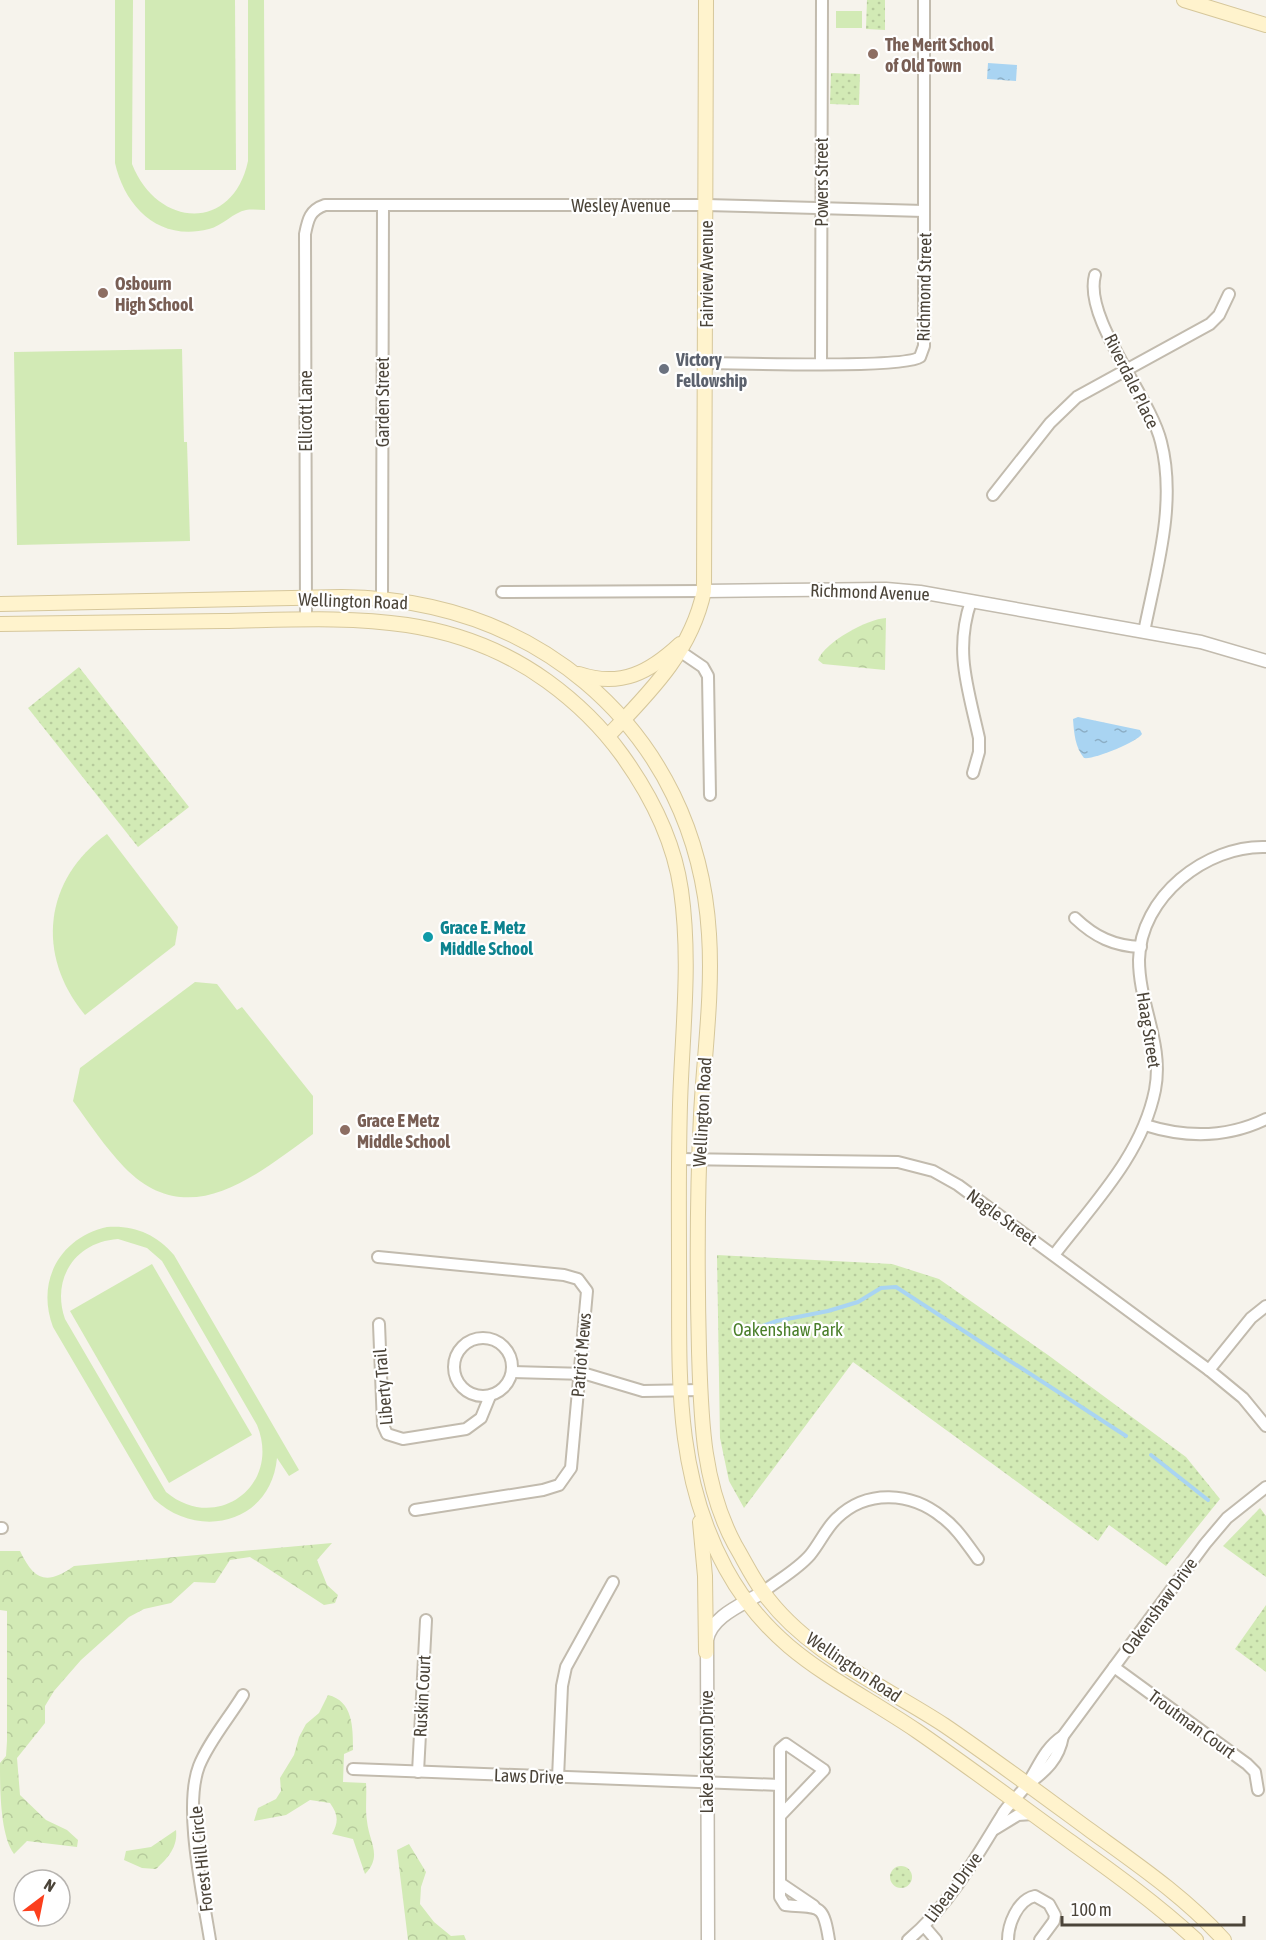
<svg xmlns="http://www.w3.org/2000/svg" width="1266" height="1940" viewBox="0 0 1266 1940" font-family="'Asap Condensed',sans-serif">
<style>
.grass{fill:#d2eab5;fill-rule:evenodd}
.forest{fill:url(#forest-crowns)}
.park{fill:url(#park-dots)}
.water{fill:url(#water-ripples)}
.lines{fill:none;stroke-linecap:round;stroke-linejoin:round}
.stream{stroke:#a9d4f2;stroke-width:4}
.minor-casing{stroke:#c2bbae;stroke-width:14}
.tertiary-casing{stroke:#c2bbae;stroke-width:15}
.secondary-casing{stroke:#d6c79b;stroke-width:16}
.minor{stroke:#fff;stroke-width:10}
.tertiary{stroke:#fff;stroke-width:12}
.secondary{stroke:#fff3cd;stroke-width:14}
.education-dot{fill:#8d6e63;stroke:#fff;stroke-width:2}
.worship-dot{fill:#6b7280;stroke:#fff;stroke-width:2}
.culture-dot{fill:#0f9aa8;stroke:#fff;stroke-width:2}
.labels{text-anchor:middle;dominant-baseline:central;stroke-width:4.5;stroke-linejoin:round;paint-order:stroke}
.education-label{font-size:18px;font-weight:bold;fill:#785e54;stroke:#fff;text-anchor:start}
.street-label{font-size:18px;fill:#4b4439;stroke:#fff}
.worship-label{font-size:18px;font-weight:bold;fill:#5b616d;stroke:#fff;text-anchor:start}
.culture-label{font-size:18px;font-weight:bold;fill:#0d838f;stroke:#fff;text-anchor:start}
.park-label{font-size:18px;fill:#4a7f2a;stroke:#fff}
</style>
<defs>
<pattern id="forest-crowns" width="20" height="18" patternUnits="userSpaceOnUse" patternTransform="scale(1.5)"><rect width="20" height="18" fill="#d2eab5"/><path d="M2 6a3 3 0 1 1 6 0M12 15a3 3 0 1 1 6 0" fill="none" stroke="#b6ca9c"/></pattern>
<pattern id="park-dots" width="8" height="8" patternUnits="userSpaceOnUse" patternTransform="scale(1.5)"><rect width="8" height="8" fill="#d2eab5"/><path d="M2 2h.1M6 6h.1" fill="none" stroke="#b6ca9c" stroke-width="1.8" stroke-linecap="round"/></pattern>
<pattern id="water-ripples" width="26" height="14" patternUnits="userSpaceOnUse" patternTransform="scale(1.5)"><rect width="26" height="14" fill="#a9d4f2"/><path d="M2 4q2-2 4 0t4 0M15 11q2-2 4 0t4 0" fill="none" stroke="#8caec5"/></pattern>
</defs>
<rect width="100%" height="100%" fill="#f6f3ec"/>
<g class="grass">
<path d="M 115,0 L 133,0 L 132,164 C 158,229 233,232 248,161 L 248,0 L 264,0 L 265,210 C 259,210 252,209 246,210 C 234,212 222,226 209,229 C 159,242 125,207 115,163 Z"/>
<polygon points="145,0 235,0 236,170 145,170"/>
<rect x="836" y="11" width="26" height="17"/>
<polygon points="182,349 184,442 187,442 190,541 17,545 14,352"/>
<path d="M 107,834 L 178,927 L 175,945 L 85,1015 C 35,955 44,879 107,834 Z"/>
<path d="M 195,982 L 217,984 L 237,1010 L 242,1007 L 313,1096 L 313,1134 C 256,1175 189,1234 124,1167 C 105,1147 89,1123 73,1101 L 80,1068 Z"/>
<path d="M 107,1227 C 134,1225 156,1234 174,1255 L 299,1470 L 289,1476 L 277,1458 C 271,1523 199,1541 154,1499 L 53,1327 C 36,1282 59,1238 107,1227 ZM 118,1239 L 147,1248 L 162,1261 L 257,1425 C 282,1486 216,1534 166,1492 L 65,1319 C 51,1279 75,1242 118,1239 Z"/>
<polygon points="152,1264 252,1435 169,1483 70,1311"/>
</g>
<g class="forest">
<path d="M 886,618 L 885,670 L 823,664 L 818,660 C 825,642 867,619 886,618 Z"/>
<path d="M 332,1543 L 317,1560 L 327,1585 L 338,1595 L 335,1603 L 324,1605 L 250,1557 L 230,1560 L 215,1583 L 194,1582 L 171,1603 L 144,1609 L 129,1617 L 81,1660 L 54,1691 L 45,1706 L 45,1723 L 17,1758 L 20,1795 L 46,1820 L 67,1830 L 78,1840 L 77,1847 L 27,1841 L 14,1854 C 0,1835 0,1788 0,1763 L 6,1756 L 7,1741 L 7,1611 L 0,1610 L 0,1551 L 20,1551 C 34,1580 46,1586 74,1566 Z"/>
<path d="M 328,1695 C 353,1701 353,1727 353,1750 L 344,1754 L 343,1782 L 366,1783 C 367,1796 365,1809 367,1821 C 369,1842 383,1856 365,1874 L 353,1839 L 332,1834 C 339,1822 338,1814 330,1803 L 310,1800 L 286,1815 L 254,1821 L 258,1808 L 276,1799 L 281,1791 L 280,1778 L 294,1755 L 299,1737 L 306,1724 L 319,1713 Z"/>
<path d="M 176,1830 C 178,1847 168,1858 156,1869 L 142,1868 L 124,1860 L 126,1851 L 151,1847 Z"/>
<polygon points="409,1844 426,1872 421,1887 420,1904 434,1922 451,1936 464,1935 466,1940 408,1940 397,1850"/>
</g>
<g class="park">
<polygon points="867,0 885,0 885,30 866,29"/>
<polygon points="831,73 860,74 859,105 830,104"/>
<polygon points="79,667 189,807 138,847 28,708"/>
<polygon points="717,1255 892,1264 939,1279 1048,1355 1186,1457 1220,1499 1166,1566 1109,1525 1098,1541 853,1362 744,1508 729,1481 720,1438"/>
<polygon points="1260,1508 1266,1516 1266,1577 1223,1546"/>
<polygon points="1266,1605 1266,1672 1235,1649"/>
<circle cx="901" cy="1877" r="11"/>
</g>
<g class="water">
<polygon points="988,63 1017,65 1016,81 987,79"/>
<path d="M 1078,717 L 1140,730 L 1142,734 C 1137,742 1093,760 1084,758 C 1075,747 1074,733 1073,719 Z"/>
</g>
<g class="lines">
<g class="stream">
<polyline points="739,1334 777,1321 828,1311 858,1302 881,1288 896,1287 1126,1436"/>
<polyline points="1151,1455 1208,1500"/>
</g>
<defs>
<g id="minor">
<path d="M 1095,275 C 1083,319 1150,396 1161,442 C 1177,504 1156,571 1144,632"/>
<path d="M 706,363 C 737,363 904,369 920,357 L 924,346 L 924,0"/>
<polyline points="821,363 822,0"/>
<polyline points="993,495 1050,423 1077,397 1210,324 1219,315 1229,294"/>
<polyline points="502,592 704,591"/>
<polyline points="382,598 383,205"/>
<path d="M 971,601 C 954,651 968,688 979,738 L 979,752 L 973,773"/>
<path d="M 306,619 L 305,234 C 308,219 310,210 325,205 L 706,205 L 924,211"/>
<polyline points="681,652 703,667 708,676 710,795"/>
<path d="M 1075,918 C 1095,937 1114,946 1141,947"/>
<path d="M 1145,1125 C 1186,1138 1227,1138 1266,1119"/>
<polyline points="679,1159 898,1162 933,1171 958,1185 1209,1370 1243,1398 1266,1426"/>
<path d="M 1054,1255 C 1093,1204 1142,1155 1155,1090 C 1164,1044 1139,1005 1139,960 C 1140,897 1206,845 1266,847"/>
<polyline points="378,1257 564,1275 578,1279 587,1291 571,1468 559,1485 543,1490 415,1510"/>
<polyline points="379,1324 383,1425 387,1434 403,1439 466,1429 481,1418 490,1396"/>
<circle cx="483" cy="1367" r="29"/>
<polyline points="1209,1370 1251,1318 1266,1306"/>
<polyline points="512,1372 586,1374 643,1391 701,1390"/>
<polyline points="0,1528 2,1528"/>
<path d="M 763,1592 C 778,1580 797,1570 810,1555 C 820,1543 826,1528 837,1518 C 867,1489 911,1492 942,1517 C 957,1528 967,1544 978,1559"/>
<polyline points="1114,1667 1247,1764 1255,1772 1258,1790"/>
<polyline points="353,1769 780,1785"/>
<polyline points="418,1772 426,1620"/>
<polyline points="558,1778 562,1686 566,1667 613,1582"/>
<path d="M 1028,1784 C 1046,1771 1059,1759 1063,1736"/>
<path d="M 780,1816 L 824,1770 L 786,1744 L 780,1749 L 780,1897 L 785,1905 C 819,1909 823,1901 829,1940"/>
<polyline points="995,1829 1018,1815 1033,1814"/>
<polyline points="780,1883 814,1906"/>
<polyline points="924,1926 936,1940"/>
<path d="M 210,1940 C 203,1895 183,1808 199,1766 C 209,1741 229,1718 243,1695"/>
<path d="M 908,1940 C 947,1908 976,1858 1002,1815 C 1008,1804 1018,1797 1025,1787 C 1038,1769 1043,1749 1063,1736 L 1205,1544 L 1227,1518 L 1266,1487"/>
<path d="M 1008,1940 C 1008,1925 1017,1900 1035,1896 L 1049,1904 L 1055,1915 L 1054,1921 L 1040,1940"/>
</g>
<g id="tertiary">
<polyline points="704,591 886,589 920,592 1201,642 1266,661"/>
<path d="M 708,1940 L 707,1640 C 711,1616 744,1604 763,1592"/>
</g>
<g id="secondary">
<polyline points="1184,0 1266,25"/>
<path d="M 0,604 L 342,597 C 432,598 515,624 585,682 C 661,746 703,835 709,934 C 713,994 704,1056 701,1115 C 697,1194 697,1272 699,1351 C 701,1417 702,1484 735,1545 C 744,1560 752,1577 763,1592 C 806,1653 883,1685 944,1725 C 994,1759 1042,1795 1091,1831 C 1138,1865 1185,1897 1224,1940"/>
<path d="M 0,624 C 74,623 148,622 222,621 C 340,619 446,608 547,681 C 576,702 601,726 622,755 C 650,794 674,841 681,890 C 690,954 684,1015 681,1079 C 678,1139 679,1199 679,1259 C 680,1368 672,1470 726,1569 C 773,1655 840,1679 917,1731 C 969,1767 1020,1805 1071,1842 C 1114,1873 1157,1904 1196,1940"/>
<path d="M 579,674 C 621,688 650,672 680,644"/>
<path d="M 608,736 C 650,692 691,652 704,591 L 706,0"/>
<polyline points="700,1522 705,1576 706,1652"/>
</g>
</defs>
<use href="#minor" class="minor-casing"/>
<use href="#tertiary" class="tertiary-casing"/>
<use href="#secondary" class="secondary-casing"/>
<use href="#minor" class="minor"/>
<use href="#tertiary" class="tertiary"/>
<use href="#secondary" class="secondary"/>
</g>
<g class="education-dot">
<circle cx="873" cy="54" r="6"/>
<circle cx="103" cy="293" r="6"/>
<circle cx="345" cy="1130" r="6"/>
</g>
<circle class="worship-dot" cx="664" cy="369" r="6"/>
<circle class="culture-dot" cx="428" cy="937" r="6"/>
<g class="labels">
<g class="education-label">
<text x="885" y="44">The Merit School<tspan x="885" dy="21">of Old Town</tspan></text>
<text x="115" y="283">Osbourn<tspan x="115" dy="21">High School</tspan></text>
<text x="357" y="1120">Grace E Metz<tspan x="357" dy="21">Middle School</tspan></text>
</g>
<g class="street-label">
<text transform="translate(821 182) rotate(-90)">Powers Street</text>
<text x="621" y="205">Wesley Avenue</text>
<text transform="translate(706 274) rotate(-90)">Fairview Avenue</text>
<text transform="translate(924 287) rotate(-89)">Richmond Street</text>
<text transform="translate(1132 381) rotate(64)">Riverdale Place</text>
<text transform="translate(382 402) rotate(-90)">Garden Street</text>
<text transform="translate(305 411) rotate(-90)">Ellicott Lane</text>
<text transform="translate(870 592) rotate(2)">Richmond Avenue</text>
<text transform="translate(353 601) rotate(2)">Wellington Road</text>
<text transform="translate(1149 1030) rotate(81)">Haag Street</text>
<text transform="translate(702 1112) rotate(-87)">Wellington Road</text>
<text transform="translate(1002 1217) rotate(36)">Nagle Street</text>
<text transform="translate(581 1355) rotate(-85)">Patriot Mews</text>
<text transform="translate(383 1387) rotate(-95)">Liberty Trail</text>
<text transform="translate(1159 1606) rotate(-54)">Oakenshaw Drive</text>
<text transform="translate(854 1667) rotate(34)">Wellington Road</text>
<text transform="translate(422 1696) rotate(-87)">Ruskin Court</text>
<text transform="translate(1192 1724) rotate(36)">Troutman Court</text>
<text transform="translate(706 1752) rotate(-90)">Lake Jackson Drive</text>
<text transform="translate(529 1776) rotate(2)">Laws Drive</text>
<text transform="translate(201 1859) rotate(-96)">Forest Hill Circle</text>
<text transform="translate(953 1887) rotate(-53)">Libeau Drive</text>
</g>
<g class="worship-label">
<text x="676" y="359">Victory<tspan x="676" dy="21">Fellowship</tspan></text>
</g>
<g class="culture-label">
<text x="440" y="927">Grace E. Metz<tspan x="440" dy="21">Middle School</tspan></text>
</g>
<g class="park-label">
<text x="788" y="1329">Oakenshaw Park</text>
</g>
</g>
<g transform="translate(42 1898) rotate(32)"><circle r="28" fill="#ffffff" stroke="#b7b4b0" stroke-width="1.5"/>
<path d="M0-4.5L10 22L0 15L-10 22Z" fill="#fc3f1d"/>
<text y="-9" font-size="16" font-weight="bold" text-anchor="middle" fill="#4b4439">N</text>
</g>
<path d="M1062 1916v9h182v-9" fill="none" stroke="#4b4439" stroke-width="3"/>
<text x="1071" y="1916" font-size="18" fill="#4b4439" stroke="#ffffff" stroke-width="4.5" paint-order="stroke">100 m</text>
</svg>
